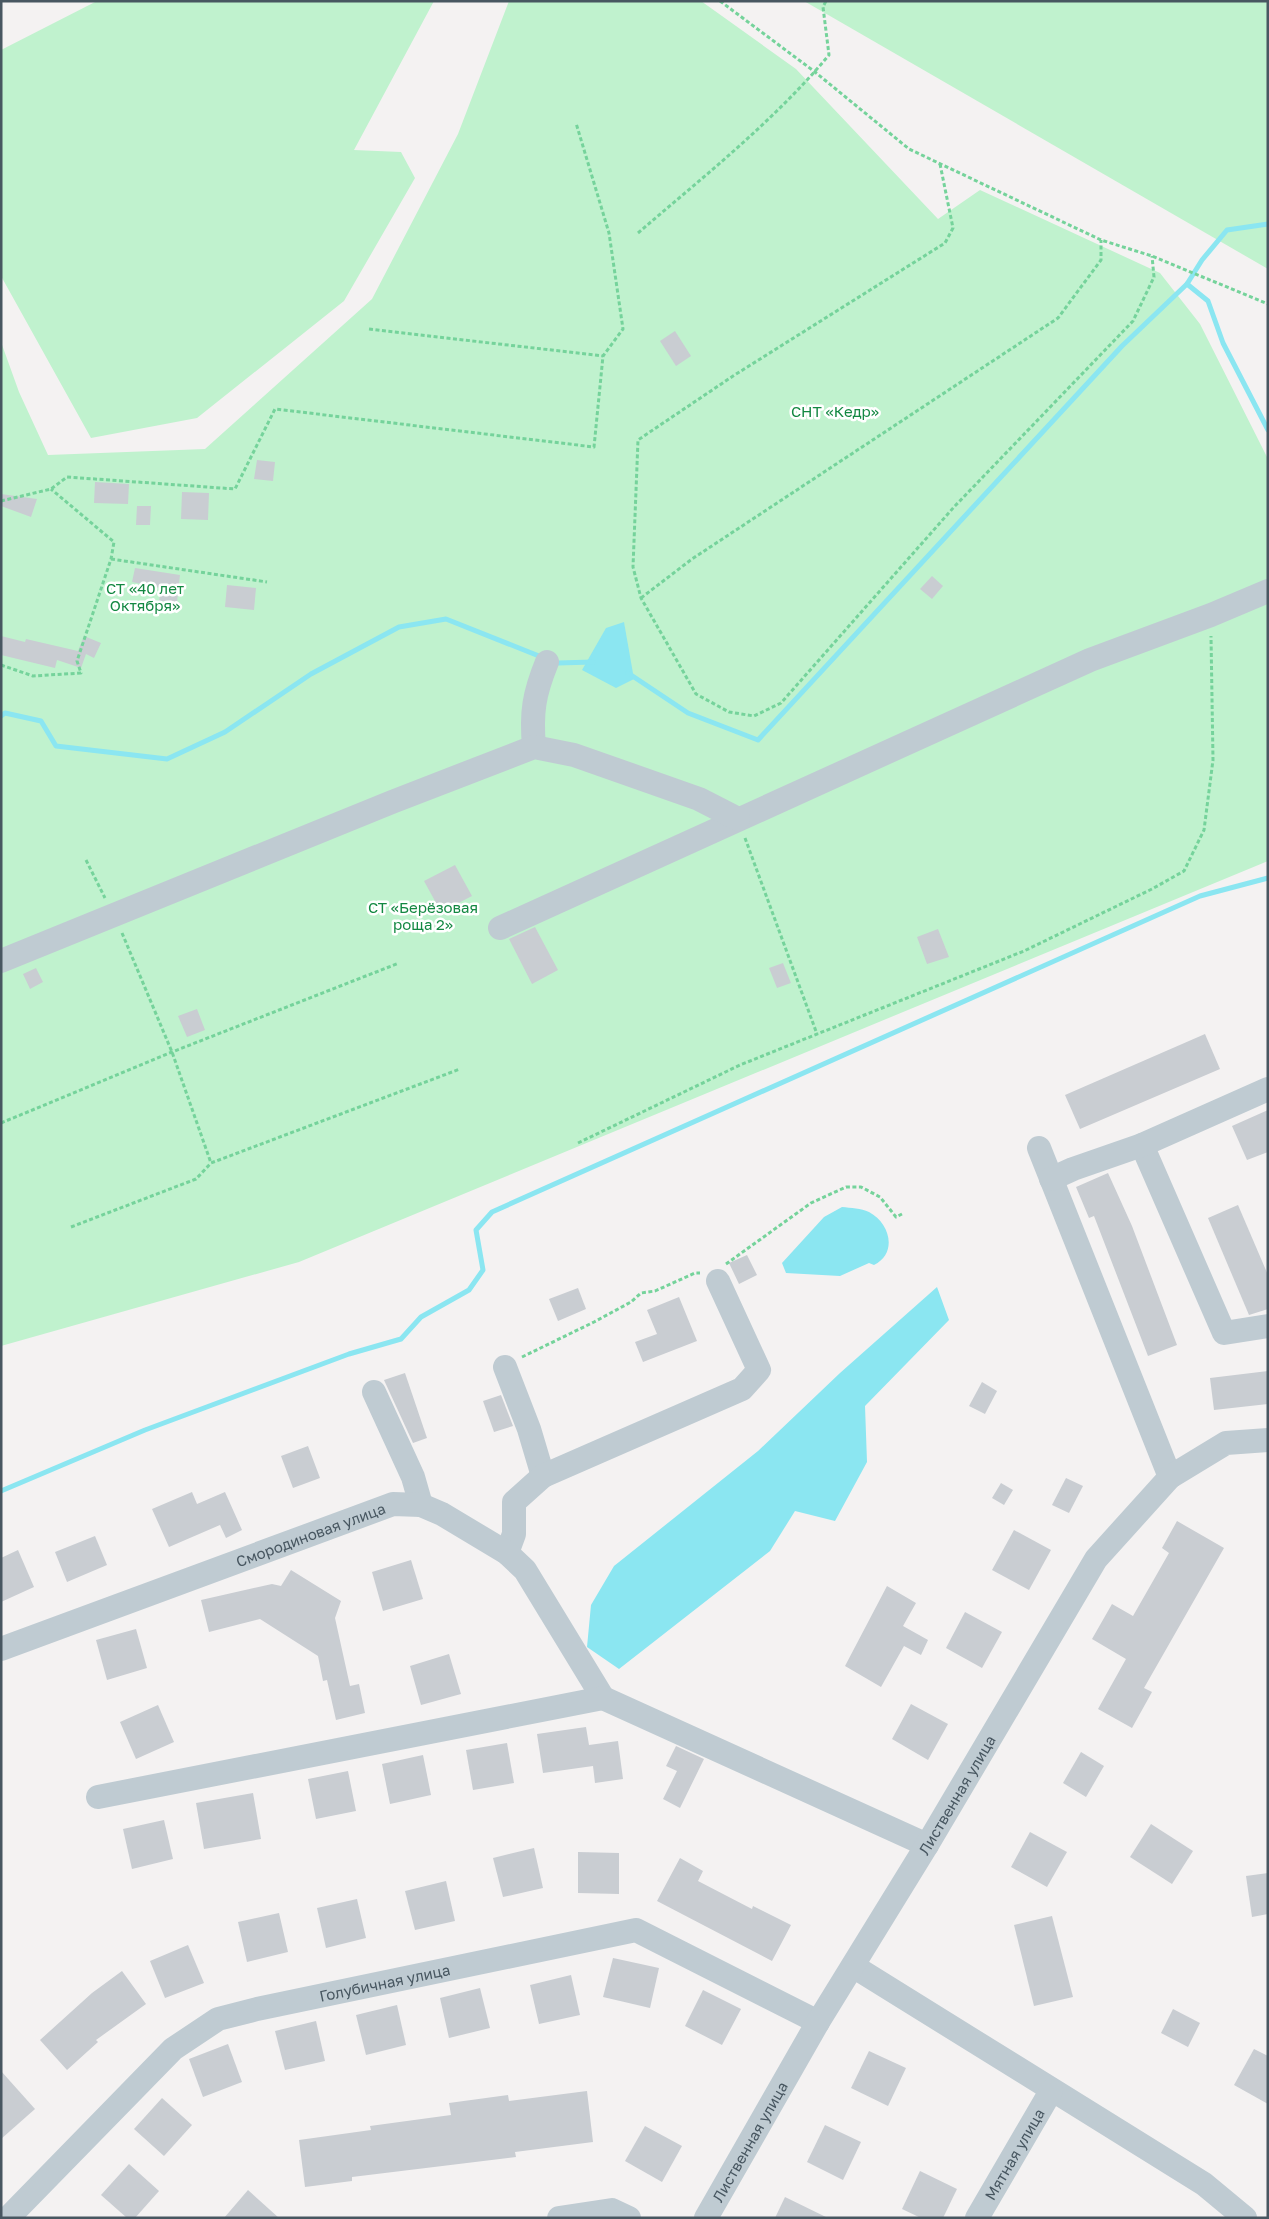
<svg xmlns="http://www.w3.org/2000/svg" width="1269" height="2219" viewBox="0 0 1269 2219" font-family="'Golos Text',sans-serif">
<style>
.green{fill:#c0f2ce}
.water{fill:#8be6f1}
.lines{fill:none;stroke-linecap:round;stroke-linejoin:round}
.stream{stroke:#8be6f1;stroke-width:5}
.building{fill:#c9cdd2}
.path{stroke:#75d39b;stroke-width:3;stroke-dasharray:4 2.5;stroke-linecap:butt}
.minor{stroke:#bfcbd2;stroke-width:24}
.labels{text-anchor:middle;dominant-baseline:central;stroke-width:5;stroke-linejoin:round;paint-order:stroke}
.park-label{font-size:15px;fill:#138842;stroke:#fff}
.street-label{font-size:15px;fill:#485761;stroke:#fff}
</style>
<rect width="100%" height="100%" fill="#f4f2f2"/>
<g class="green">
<polygon points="97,1 434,1 354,150 401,152 415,178 344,301 197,418 91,438 1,276 1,50"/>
<polygon points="509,1 701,1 796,69 938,219 980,190 1160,273 1200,324 1268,459 1268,861 299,1262 1,1346 1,342 19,392 48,455 205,449 372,299 458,134"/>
<polygon points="804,1 1268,1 1268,269"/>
</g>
<g class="water">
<polygon points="624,622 634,679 616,688 582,670 606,628"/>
<path d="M 842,1207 C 851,1208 861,1208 869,1212 C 890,1223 898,1253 874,1265 L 869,1263 L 840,1276 L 786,1273 L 782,1263 L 824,1217 Z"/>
<polygon points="937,1287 949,1320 865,1406 867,1462 835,1521 795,1511 770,1551 619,1669 587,1647 591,1605 614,1566 758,1451 840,1373"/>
</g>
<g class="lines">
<g class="stream">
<polyline points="1187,284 1208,301 1223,343 1268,430"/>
<polyline points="552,661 558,663 593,662"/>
<polyline points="628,673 688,713 758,740 1122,346 1187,284 1202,260 1227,230 1268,224"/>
<polyline points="1,716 5,713 41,721 56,746 167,759 225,732 311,674 399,627 446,619 544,658"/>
<polyline points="1,1491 145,1430 349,1354 401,1339 421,1317 469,1290 483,1270 476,1230 492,1212 1200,896 1268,878"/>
</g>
</g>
<g class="building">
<polygon points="675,331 691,356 676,366 660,341"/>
<polygon points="257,460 275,462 273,481 254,479"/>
<polygon points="95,482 129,484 128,504 94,503"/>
<polygon points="182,492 209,493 208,520 181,519"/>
<polygon points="1,494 37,499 31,517 1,506"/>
<polygon points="137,506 151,506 150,525 136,525"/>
<polygon points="135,568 180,575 177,602 159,601 161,588 132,582"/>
<polygon points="932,576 943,586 932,599 920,589"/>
<polygon points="227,585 256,588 254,610 225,607"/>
<polygon points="1,636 25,642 26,639 78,651 84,636 101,643 94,658 86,654 81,668 57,660 55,668 1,655"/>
<polygon points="455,865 472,896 441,912 424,881"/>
<polygon points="535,927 558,970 532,984 509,939"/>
<polygon points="938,929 949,957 927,964 917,937"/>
<polygon points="783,963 791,983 777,988 769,968"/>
<polygon points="36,968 43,982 30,989 23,974"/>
<polygon points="197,1009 205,1030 187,1037 178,1016"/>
<polygon points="1205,1034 1220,1069 1080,1129 1065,1095"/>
<polygon points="1268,1110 1268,1152 1247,1160 1232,1126"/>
<polygon points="1108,1173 1132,1226 1177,1345 1148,1356 1094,1216 1089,1218 1076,1187"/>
<polygon points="1238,1205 1268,1275 1268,1309 1249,1315 1208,1218"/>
<polygon points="747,1255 757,1275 739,1284 729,1263"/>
<polygon points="578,1288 586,1309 558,1321 549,1299"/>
<polygon points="679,1297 697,1341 643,1362 635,1342 657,1334 647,1310"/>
<polygon points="1268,1371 1268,1404 1214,1410 1210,1378"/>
<polygon points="405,1373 427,1438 413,1443 384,1380"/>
<polygon points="982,1382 997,1391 985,1414 969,1406"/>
<polygon points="501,1395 513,1426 494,1432 483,1401"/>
<polygon points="308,1446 320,1478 293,1488 281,1456"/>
<polygon points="1066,1478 1083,1486 1069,1513 1052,1505"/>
<polygon points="1001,1483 1013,1490 1004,1505 992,1498"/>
<polygon points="192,1492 197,1504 225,1492 242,1530 226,1538 220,1525 169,1547 152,1509"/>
<polygon points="1177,1521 1224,1548 1144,1688 1152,1692 1132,1728 1098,1709 1126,1659 1092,1639 1112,1604 1133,1616 1169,1553 1162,1548"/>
<polygon points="1014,1530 1051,1550 1029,1590 992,1570"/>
<polygon points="95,1536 107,1565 67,1582 55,1552"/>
<polygon points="18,1550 34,1587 1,1602 1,1558"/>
<polygon points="411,1560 423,1599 383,1611 372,1572"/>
<polygon points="291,1570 341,1601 335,1618 350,1686 359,1684 365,1713 336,1720 327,1680 323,1681 318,1656 260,1619 209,1632 201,1600 272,1584 281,1586"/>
<polygon points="887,1586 916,1603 903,1626 928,1640 921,1655 904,1646 881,1687 845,1666"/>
<polygon points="965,1612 1002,1632 982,1668 946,1648"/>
<polygon points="136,1629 147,1668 107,1680 96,1640"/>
<polygon points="449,1654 461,1694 421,1705 410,1666"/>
<polygon points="911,1704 948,1724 928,1760 892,1739"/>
<polygon points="158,1705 174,1742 136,1759 120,1722"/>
<polygon points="586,1727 589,1745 618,1741 623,1779 595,1783 593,1766 543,1773 537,1734"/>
<polygon points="507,1743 514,1783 473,1790 466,1750"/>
<polygon points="676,1746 704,1759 680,1808 663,1799 677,1771 666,1766"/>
<polygon points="1081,1752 1104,1766 1086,1797 1063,1783"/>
<polygon points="423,1755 431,1795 390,1804 382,1764"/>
<polygon points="348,1771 356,1811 316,1819 308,1779"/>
<polygon points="253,1793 261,1839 204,1849 196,1803"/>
<polygon points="164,1820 173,1859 132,1869 123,1829"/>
<polygon points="1151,1824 1193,1851 1172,1884 1130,1857"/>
<polygon points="1030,1832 1067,1852 1047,1887 1011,1867"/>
<polygon points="534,1848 543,1888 503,1897 493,1858"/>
<polygon points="578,1852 619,1853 619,1894 578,1893"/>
<polygon points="680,1858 703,1871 698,1881 752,1909 753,1906 791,1925 772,1961 657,1901"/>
<polygon points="1268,1873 1268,1914 1252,1917 1246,1876"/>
<polygon points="446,1881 455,1921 415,1930 405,1891"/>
<polygon points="357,1899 366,1938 326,1948 317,1908"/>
<polygon points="279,1913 288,1952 247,1962 238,1922"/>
<polygon points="1052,1916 1073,1997 1034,2006 1014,1925"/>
<polygon points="188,1945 204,1983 165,1998 150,1961"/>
<polygon points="613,1958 659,1968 650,2008 603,1997"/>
<polygon points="122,1971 146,2004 96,2040 98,2042 67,2070 40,2040 92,1993"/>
<polygon points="571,1975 580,2015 539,2024 530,1985"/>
<polygon points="480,1988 490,2028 449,2038 440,1998"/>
<polygon points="703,1990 741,2009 722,2045 685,2026"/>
<polygon points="397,2005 406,2045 366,2055 356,2015"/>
<polygon points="1173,2009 1200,2023 1188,2047 1161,2033"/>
<polygon points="316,2021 325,2061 285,2070 275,2031"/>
<polygon points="228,2044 242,2082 203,2097 189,2059"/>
<polygon points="1254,2049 1268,2056 1268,2104 1234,2085"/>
<polygon points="869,2051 906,2068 888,2106 851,2088"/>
<polygon points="1,2071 35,2109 1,2139"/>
<polygon points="587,2091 593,2142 515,2152 516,2157 352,2177 352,2181 305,2187 299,2140 371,2130 370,2126 451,2115 449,2103 508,2095 509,2101"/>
<polygon points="162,2098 192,2125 164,2156 134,2129"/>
<polygon points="825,2125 861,2142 843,2180 807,2162"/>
<polygon points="645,2126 682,2146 662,2182 625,2161"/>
<polygon points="129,2164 159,2191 135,2218 127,2218 101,2195"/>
<polygon points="920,2171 957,2189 943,2218 921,2218 902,2209"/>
<polygon points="248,2190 279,2218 224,2218"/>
<polygon points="785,2197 828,2218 775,2218"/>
</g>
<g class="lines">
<g class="path">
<polyline points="720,1 815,72 909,149 1101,240 1152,256 1268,304"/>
<polyline points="940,164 953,228 945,243 733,376 638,440 633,567 641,598 696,694 729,712 754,716 781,703 954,507 1133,321 1154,277 1152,256"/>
<path d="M 638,233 C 703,177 773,122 829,55 L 823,7 L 826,1"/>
<polyline points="369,329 603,356"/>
<polyline points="1,501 51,489 67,477 235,489 275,409 594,447 603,356 623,329 609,233 576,123"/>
<polyline points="111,559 267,582"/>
<polyline points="641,598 692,559 1058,318 1101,260 1101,240"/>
<polyline points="1,665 33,676 81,673 77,661 111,559 114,542 51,489"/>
<polyline points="745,838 817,1034"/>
<polyline points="86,860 105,898"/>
<polyline points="122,933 172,1052 211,1163"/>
<polyline points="1,1123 172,1052 399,963"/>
<polyline points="578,1143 740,1065 1024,951 1152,889 1184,871 1204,830 1213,760 1211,636"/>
<polyline points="71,1227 196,1179 211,1163 460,1069"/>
<polyline points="726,1264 811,1203 846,1187 861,1187 880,1197 896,1217 902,1214"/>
<polyline points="522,1357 594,1322 631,1302 641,1293 655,1291 695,1273 700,1273"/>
</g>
<g class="minor">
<path d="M 534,747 C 531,712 534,694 547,662"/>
<polyline points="500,928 1090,660 1211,615 1268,591"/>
<polyline points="1,961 392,802 534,747 574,755 699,799 738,819"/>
<polyline points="1142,1145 1224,1333 1268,1326"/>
<polyline points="1039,1148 1170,1477"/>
<polyline points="1051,1179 1073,1169 1142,1145 1268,1089"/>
<polyline points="505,1367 529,1429 543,1476"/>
<polyline points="374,1392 413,1477 421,1505"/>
<polyline points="507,1553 514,1534 514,1502 543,1476 742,1389 759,1370 718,1281"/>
<path id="s1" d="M 1,1649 L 393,1504 L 421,1505 L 442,1514 L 507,1553 L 525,1570 L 603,1698"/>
<polyline points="98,1797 603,1698 927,1845"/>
<polyline points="853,1966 1204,2184 1245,2218"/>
<path id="s2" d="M 8,2218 L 173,2049 L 218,2019 L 257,2009 L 636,1930 L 818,2022"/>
<polyline points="559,2218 612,2210 629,2218"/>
<path id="s3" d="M 706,2218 L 818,2022 L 927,1845 L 1096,1559 L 1170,1477 L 1226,1443 L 1268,1440"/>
<path id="s4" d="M 977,2218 L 1051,2091"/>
</g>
</g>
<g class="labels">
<g class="park-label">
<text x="835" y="411">СНТ «Кедр»</text>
<text x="145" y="588">СТ «40 лет<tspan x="145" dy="17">Октября»</tspan></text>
<text x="423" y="907">СТ «Берёзовая<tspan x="423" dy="17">роща 2»</tspan></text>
</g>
<g class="street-label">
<text stroke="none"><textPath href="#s1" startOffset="330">Смородиновая улица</textPath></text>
<text stroke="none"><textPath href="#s3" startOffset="492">Лиственная улица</textPath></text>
<text stroke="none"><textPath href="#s2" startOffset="461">Голубичная улица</textPath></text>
<text stroke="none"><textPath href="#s3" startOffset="88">Лиственная улица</textPath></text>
<text stroke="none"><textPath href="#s4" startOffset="74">Мятная улица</textPath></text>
</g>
</g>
<rect width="1269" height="2219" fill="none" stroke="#485761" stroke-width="5"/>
</svg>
